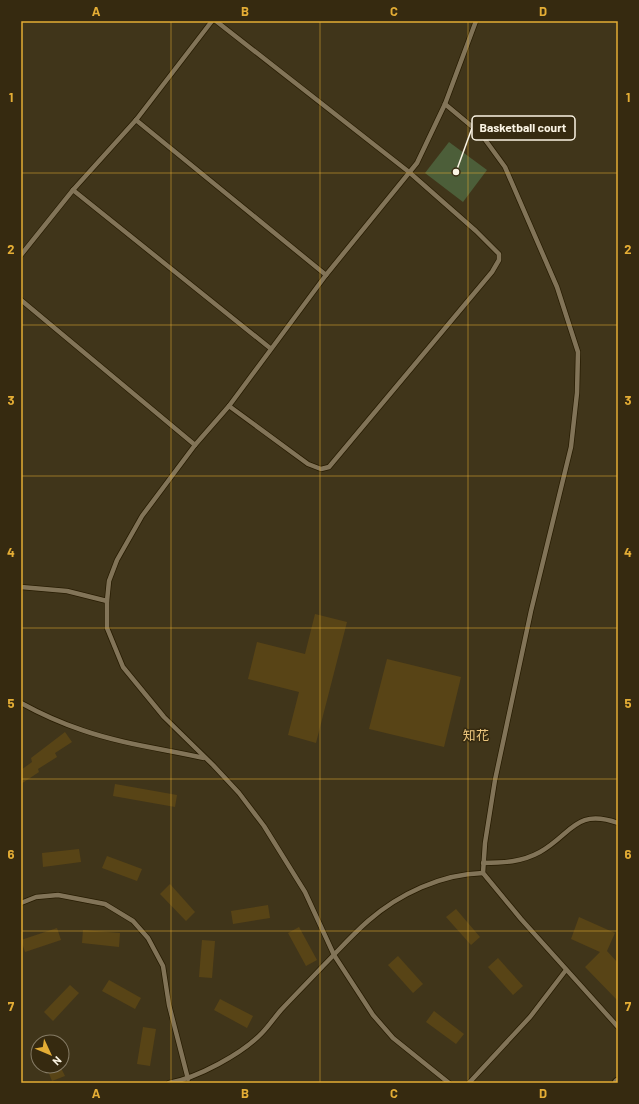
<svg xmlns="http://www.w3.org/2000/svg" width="639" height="1104" viewBox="0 0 639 1104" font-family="Barlow,'Noto Sans JP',sans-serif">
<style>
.green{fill:#4c5e39}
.building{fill:#584416}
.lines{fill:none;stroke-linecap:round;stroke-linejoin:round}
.service-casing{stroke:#271c02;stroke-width:6}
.minor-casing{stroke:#271c02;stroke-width:11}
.service{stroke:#827458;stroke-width:4.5}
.minor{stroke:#827458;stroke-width:9}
.grid{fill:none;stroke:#e4ad35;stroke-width:1;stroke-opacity:0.55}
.labels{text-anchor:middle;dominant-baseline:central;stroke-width:3;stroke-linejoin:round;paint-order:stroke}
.quarter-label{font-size:13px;fill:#ecc67e;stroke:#362a10}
.leader{fill:none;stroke:#fbf4e4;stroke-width:1.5}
.callout-dot{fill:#fbf4e4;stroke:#362a10;stroke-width:1.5}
.callout{fill:#362a10;stroke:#fbf4e4;stroke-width:1.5}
.callout-label{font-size:12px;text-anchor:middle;font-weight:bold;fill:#fbf4e4}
.neatline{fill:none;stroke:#e4ad35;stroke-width:1.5}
.grid-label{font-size:13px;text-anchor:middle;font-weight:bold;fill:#e4ad35}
</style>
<rect width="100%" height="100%" fill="#40351a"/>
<polygon class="green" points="449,142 487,170 463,202 425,173"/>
<g class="building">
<polygon points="315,614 347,622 316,743 288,735 299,692 248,679 257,642 305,654"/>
<polygon points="387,659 461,677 444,747 369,729"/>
<polygon points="65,732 72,742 55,753 57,757 38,769 39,772 21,784 21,770 32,762 31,758"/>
<polygon points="115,784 177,795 175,807 113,796"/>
<polygon points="79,849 81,862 43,867 42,853"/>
<polygon points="107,856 142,869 137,881 102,868"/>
<polygon points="170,884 195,912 186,921 160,894"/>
<polygon points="268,905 270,918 233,924 231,911"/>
<polygon points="456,909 480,937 471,945 446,917"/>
<polygon points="579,917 615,933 607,951 618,963 618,1001 585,967 600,952 571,939"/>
<polygon points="299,927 317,960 306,966 288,933"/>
<polygon points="57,928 61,940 25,952 21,940"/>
<polygon points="83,930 120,933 119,947 82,943"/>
<polygon points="202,940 215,941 212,978 199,977"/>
<polygon points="398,956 423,984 413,993 388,965"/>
<polygon points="498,958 523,986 513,995 488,967"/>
<polygon points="109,980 141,998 135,1009 102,991"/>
<polygon points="70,985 79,993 53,1021 44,1012"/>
<polygon points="220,999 253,1016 247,1028 214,1010"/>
<polygon points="434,1011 464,1034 456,1044 426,1022"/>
<polygon points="143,1027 156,1029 150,1066 137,1064"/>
<polygon points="46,1066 60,1066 65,1076 52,1081"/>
</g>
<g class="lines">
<defs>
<g id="service">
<polyline points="216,21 409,172 476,231 499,254 499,260 492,272 329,467 321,469 308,464 229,406"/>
<polyline points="445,104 481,134 505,167 557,287 578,352 577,393 571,447 531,611 495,780 485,843 483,873 521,919 618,1027"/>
<polyline points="136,120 326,275"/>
<polyline points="73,190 270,348"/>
<polyline points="21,255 73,190 136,120 212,21"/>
<polyline points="21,300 195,445"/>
<polyline points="21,587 67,591 107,601"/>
<path d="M 21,703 C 41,714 61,723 82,730 C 122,744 164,749 204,758"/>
<path d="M 483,863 C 503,863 522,862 540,852 C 572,834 575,808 618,823"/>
<polyline points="21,903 36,897 58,895 105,904 133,921 148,938 163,966 169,1005 188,1079"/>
<path d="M 169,1083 C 197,1078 242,1054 262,1033 C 269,1026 274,1018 281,1010 C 295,995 309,981 323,966 C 338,951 352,935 368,921 C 399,894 441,874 483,873"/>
<polyline points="449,1083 393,1038 373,1015 334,955 305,892 264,826 239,793 213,765 164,717 123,667 107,628 107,601 109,581 117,560 142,516 195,445 229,406 326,275 417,163 445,104 476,21"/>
<polyline points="469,1083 530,1017 566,970"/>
</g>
<polyline id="minor" points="617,1083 618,1082"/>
</defs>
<use href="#service" class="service-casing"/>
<use href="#minor" class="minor-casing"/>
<use href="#service" class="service"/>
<use href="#minor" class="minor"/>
</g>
<path class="grid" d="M 171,21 L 171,1083M 320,21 L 320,1083M 468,21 L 468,1083M 21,173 L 618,173M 21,325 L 618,325M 21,476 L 618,476M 21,628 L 618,628M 21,779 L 618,779M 21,931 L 618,931"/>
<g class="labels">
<g class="quarter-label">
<text x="476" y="735">知花</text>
</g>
</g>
<path class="leader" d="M456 172L472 128"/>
<circle class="callout-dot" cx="456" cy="172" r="4"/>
<rect class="callout" x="472" y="116" width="103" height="24" rx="4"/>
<g class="callout-label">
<text x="523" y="132">Basketball court</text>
</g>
<rect width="639" height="1104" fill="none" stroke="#362a10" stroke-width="44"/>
<g transform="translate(50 1054) rotate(134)"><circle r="19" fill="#362a10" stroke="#857b65"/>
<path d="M0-3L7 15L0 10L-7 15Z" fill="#e4ad35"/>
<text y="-6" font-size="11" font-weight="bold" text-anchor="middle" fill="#fbf4e4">N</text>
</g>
<rect x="22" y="22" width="595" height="1060" class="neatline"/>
<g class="grid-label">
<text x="96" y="16">A</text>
<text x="245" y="16">B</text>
<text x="394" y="16">C</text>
<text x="543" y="16">D</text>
<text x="11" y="102">1</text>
<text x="628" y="102">1</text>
<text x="11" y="254">2</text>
<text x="628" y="254">2</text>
<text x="11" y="405">3</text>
<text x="628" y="405">3</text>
<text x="11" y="557">4</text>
<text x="628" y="557">4</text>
<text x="11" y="708">5</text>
<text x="628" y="708">5</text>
<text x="11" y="859">6</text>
<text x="628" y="859">6</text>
<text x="11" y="1011">7</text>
<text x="628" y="1011">7</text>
<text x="96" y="1098">A</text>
<text x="245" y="1098">B</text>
<text x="394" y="1098">C</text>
<text x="543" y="1098">D</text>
</g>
</svg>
